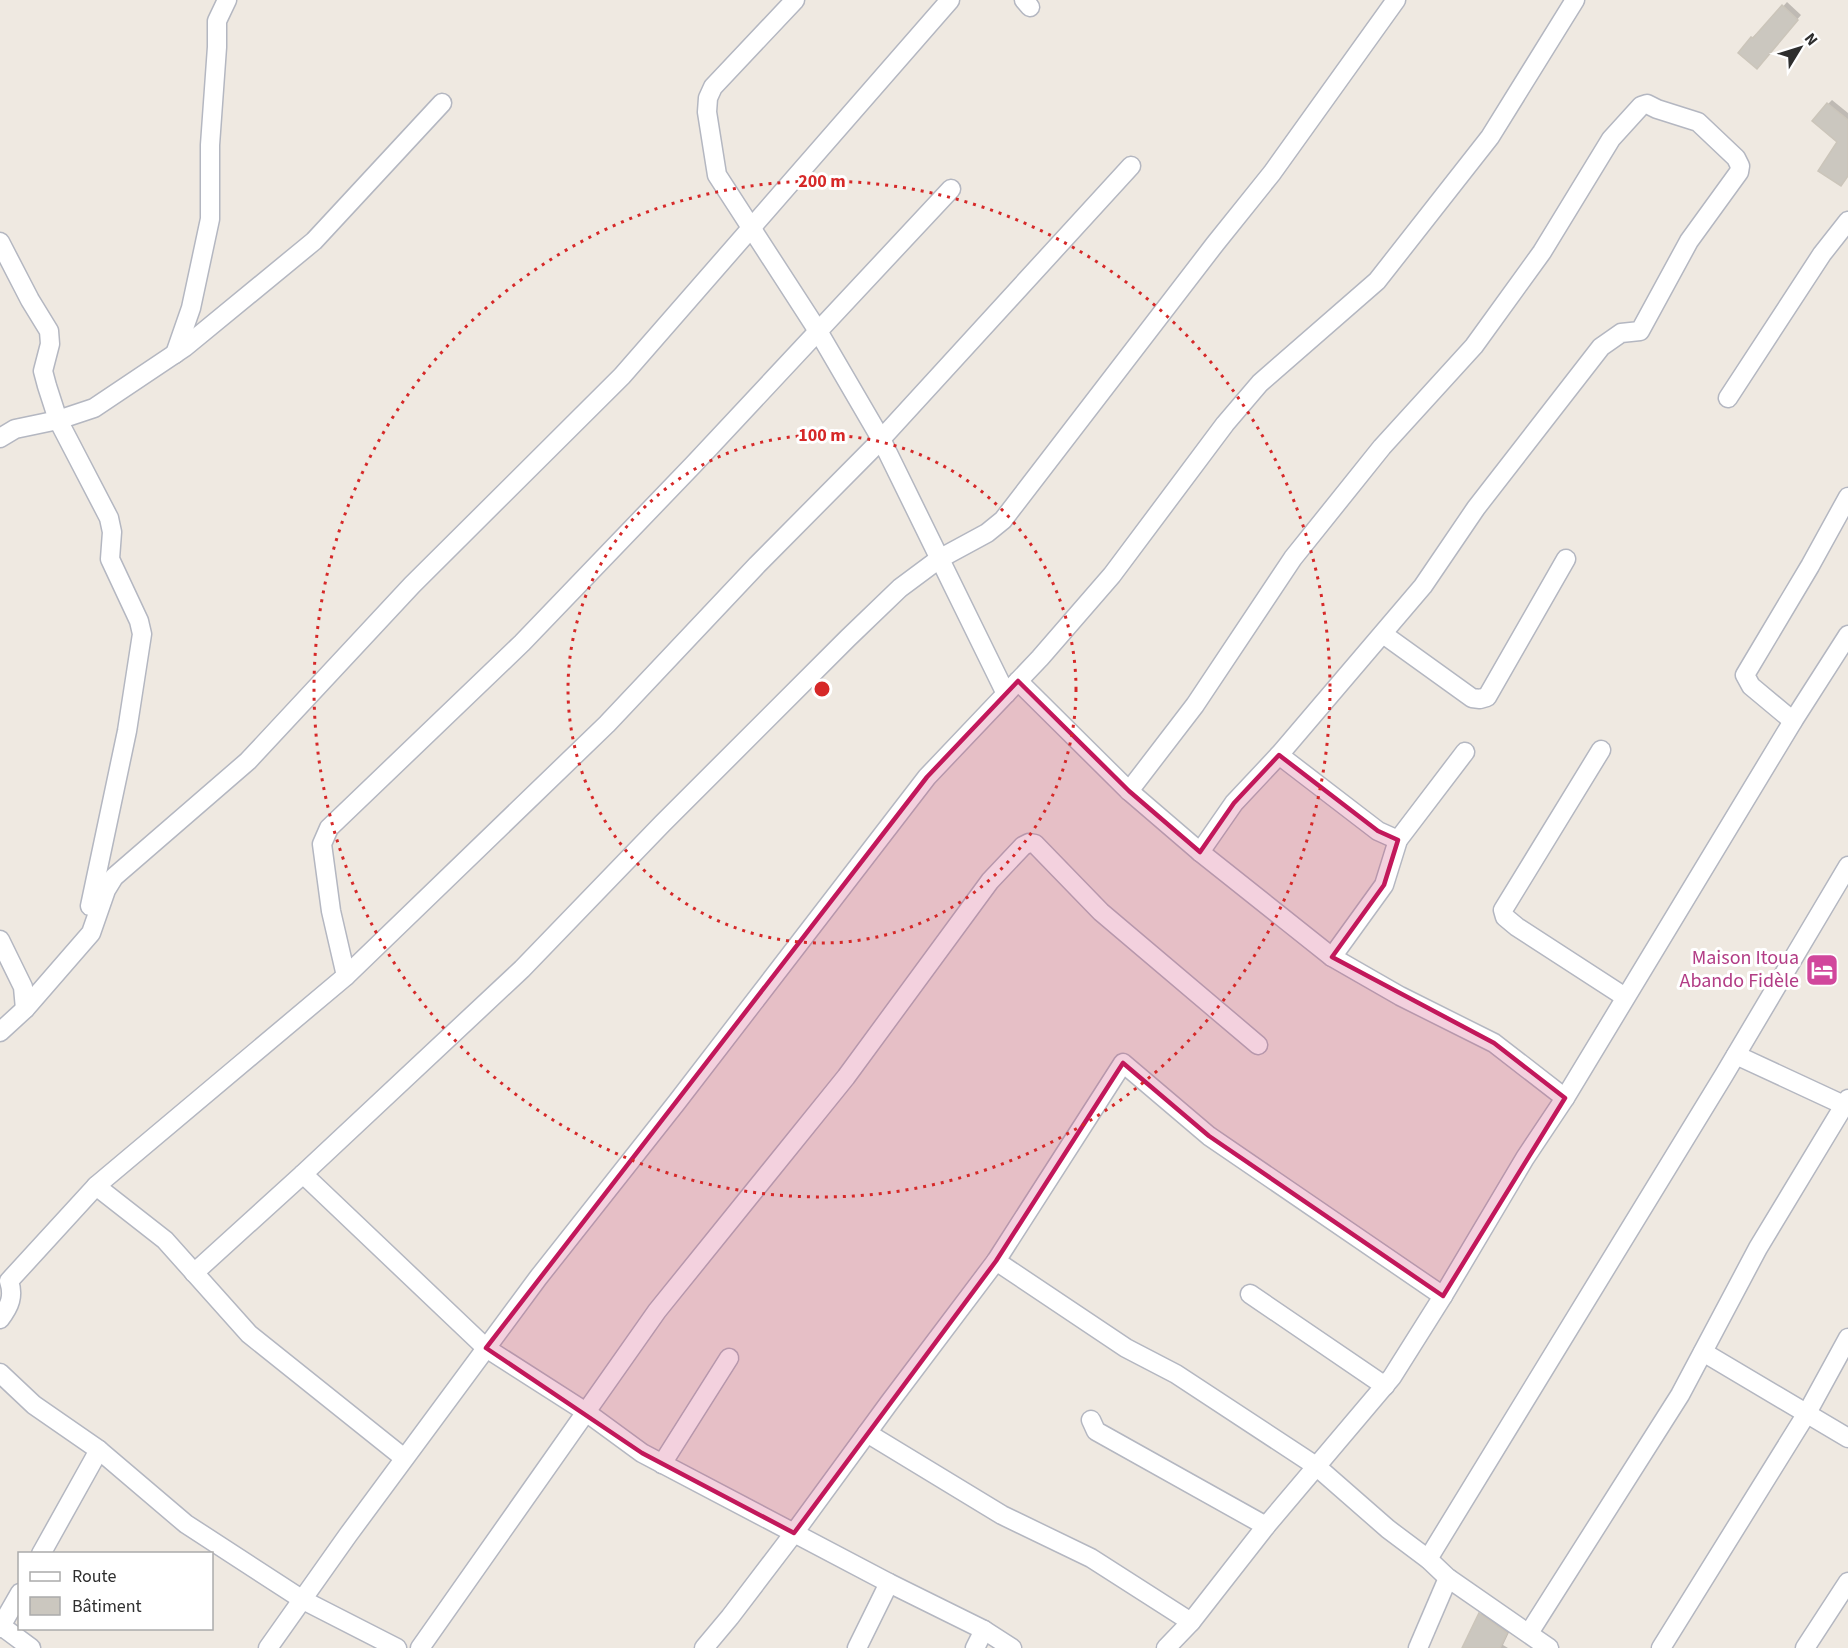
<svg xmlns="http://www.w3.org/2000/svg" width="1848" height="1648" viewBox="0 0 1848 1648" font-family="'Source Sans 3',sans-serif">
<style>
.shadow{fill:#0003}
.building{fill:#cbc7bf;stroke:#cbc5ba;stroke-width:1.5}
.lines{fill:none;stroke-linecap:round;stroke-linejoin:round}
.minor-casing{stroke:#b4b7c1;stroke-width:21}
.minor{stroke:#fff;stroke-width:18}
.marked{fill:#c2185b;fill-opacity:0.2;stroke:#c2185b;stroke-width:4.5;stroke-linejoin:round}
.ring{fill:none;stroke:#d62828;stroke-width:3;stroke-dasharray:3 6}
.labels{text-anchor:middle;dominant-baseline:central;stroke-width:6;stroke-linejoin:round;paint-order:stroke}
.hotel-label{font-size:20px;fill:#b23c85;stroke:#fff;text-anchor:end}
.centre{fill:#d62828;stroke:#fff;stroke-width:3}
.ring-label{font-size:18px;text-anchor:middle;font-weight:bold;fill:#d62828;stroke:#fff;stroke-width:6;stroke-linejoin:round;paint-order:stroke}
</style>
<rect width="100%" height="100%" fill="#efe9e1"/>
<g class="shadow">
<polygon points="1787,2 1801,15 1761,62 1752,38 1756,34 1758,35"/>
<polygon points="1832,100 1848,113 1848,176 1841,184 1839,141 1828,104"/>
<polygon points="1486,1609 1512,1626 1503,1645 1508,1648 1463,1648 1481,1614"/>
</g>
<g class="building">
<polygon points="1782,5 1798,20 1757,69 1738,53 1751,37 1753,38"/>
<polygon points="1827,103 1848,120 1848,176 1841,186 1818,171 1837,142 1812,121"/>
<polygon points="1479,1613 1507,1633 1500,1648 1462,1648"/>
</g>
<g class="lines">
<defs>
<g id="minor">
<polyline points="795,0 713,87 708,98 707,112 717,175 818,331 881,439 1006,694"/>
<polyline points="1024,0 1030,7"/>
<polyline points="0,242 30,300 49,331 50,344 43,371 47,386 58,420 109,518 112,532 110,559 139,621 142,634 127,731 90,906"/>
<polyline points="175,354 191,308 210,219 210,145 217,47 217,21 227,0"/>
<polyline points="1728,398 1822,254 1848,221"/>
<polyline points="0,438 15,429 58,420 94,408 185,347 314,241 442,103"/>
<polyline points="1383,634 1472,698 1480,699 1487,697 1566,559"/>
<polyline points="1018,681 1129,791 1200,852 1332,957 1400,996 1494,1043 1565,1098"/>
<polyline points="1793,721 1751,686 1745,675 1810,566 1848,497"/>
<polyline points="1601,750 1503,910 1505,917 1517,927 1625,997"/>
<polyline points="1279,755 1378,831 1398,840"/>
<polyline points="1129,791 1195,705 1293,558 1382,447 1474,346 1542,252 1611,139 1641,106 1647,104 1657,109 1698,122 1736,158 1740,166 1739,172 1689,241 1640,331 1621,333 1601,347 1476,508 1423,586 1279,755 1234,803 1200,852"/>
<polyline points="0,940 23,987 25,1009"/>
<polyline points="1332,957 1384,885 1398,840 1465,752"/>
<polyline points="346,976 331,911 322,844 329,828 522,643 694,464 951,189"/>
<polyline points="0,1032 25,1009 91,933 106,890 114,877 248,761 412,585 622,376 950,0"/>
<polyline points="1736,1055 1848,1107"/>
<polyline points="303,1174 486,1348 586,1412 642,1453 889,1583 984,1630 1012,1648"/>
<polyline points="96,1186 165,1240 249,1334 404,1458"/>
<polyline points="996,1261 1126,1348 1176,1374 1316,1466 1388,1529 1428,1559 1448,1578 1549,1648"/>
<polyline points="194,1273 303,1174 522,969 662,824 848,638 900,588 939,559 987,533 1003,520 1215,244 1272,173 1396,0"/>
<polyline points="1250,1294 1385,1386"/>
<path d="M 0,1319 C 10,1306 14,1296 9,1281 L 96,1186 L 346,976 L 607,724 L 757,565 L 872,449 L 1131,166"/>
<polyline points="1703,1352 1848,1438"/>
<polyline points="0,1373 34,1405 99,1450 186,1524 303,1600 397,1648"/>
<polyline points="1091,1420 1096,1431 1266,1526"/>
<polyline points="867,1433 1002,1515 1091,1558 1191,1622"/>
<polyline points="662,1464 729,1358"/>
<polyline points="41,1554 99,1450"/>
<polyline points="1428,1559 1724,1075 1848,866"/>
<polyline points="0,1625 31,1648"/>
<polyline points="0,1628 20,1593"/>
<polyline points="1529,1633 1680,1395 1758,1248 1848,1099"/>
<polyline points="268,1648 348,1535 538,1278 677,1102 927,777 1040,658 1112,575 1225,424 1260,383 1377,281 1490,137 1575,0"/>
<polyline points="420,1648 657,1311 846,1077 990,881 1023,846 1029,843 1035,844 1101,912 1258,1045"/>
<polyline points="704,1648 730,1617 794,1533 889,1403 996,1261 1123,1063 1209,1136 1443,1296"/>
<polyline points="857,1648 889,1583"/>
<polyline points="975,1648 984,1630"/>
<polyline points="1166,1648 1191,1622 1266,1526 1392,1377 1443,1296 1525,1158 1565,1098 1793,721 1848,635"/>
<polyline points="1418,1648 1448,1578"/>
<polyline points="1661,1648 1807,1413 1848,1338"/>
<polyline points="1805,1648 1848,1582"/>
</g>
</defs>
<use href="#minor" class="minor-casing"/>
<use href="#minor" class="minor"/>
</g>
<path class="marked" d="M 1018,681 L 1129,791 L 1200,852 L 1234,803 L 1279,755 L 1378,831 L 1398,840 L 1384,885 L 1332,957 L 1494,1043 L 1565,1098 L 1443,1296 L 1209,1136 L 1123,1063 L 996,1261 L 794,1533 L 642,1453 L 486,1348 L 927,777 Z"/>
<g class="ring">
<circle cx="822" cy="689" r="254"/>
<circle cx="822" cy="689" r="508"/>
</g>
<defs>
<symbol id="hotel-square" viewBox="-11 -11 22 22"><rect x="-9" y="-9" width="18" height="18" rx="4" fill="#d1479c" stroke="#fff"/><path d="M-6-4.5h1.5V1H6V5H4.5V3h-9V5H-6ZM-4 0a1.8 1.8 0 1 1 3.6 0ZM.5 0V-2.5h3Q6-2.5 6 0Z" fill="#fff"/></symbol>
</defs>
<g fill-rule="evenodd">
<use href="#hotel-square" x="1803" y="951" width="38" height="38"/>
</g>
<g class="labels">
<g class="hotel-label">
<text x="1799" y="958">Maison Itoua<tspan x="1799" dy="23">Abando Fidèle</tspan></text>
</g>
</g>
<circle cx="822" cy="689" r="9" class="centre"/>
<g class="ring-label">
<text x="822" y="187">200 m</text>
<text x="822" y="441">100 m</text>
</g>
<rect x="18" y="1552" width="195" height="78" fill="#ffffff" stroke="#ababab" stroke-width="1.5"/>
<rect x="30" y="1572" width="30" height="9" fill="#ffffff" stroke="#ababab" stroke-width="1.5"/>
<text x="72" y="1582" font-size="18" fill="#2e2e2e">Route</text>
<rect x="30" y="1597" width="30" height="18" fill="#cbc7bf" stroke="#ababab" stroke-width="1.5"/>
<text x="72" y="1612" font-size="18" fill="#2e2e2e">Bâtiment</text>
<g transform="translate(1800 48) rotate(52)" stroke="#ffffff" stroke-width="4.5" paint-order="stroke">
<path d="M0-4.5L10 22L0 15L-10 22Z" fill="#2e2e2e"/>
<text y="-9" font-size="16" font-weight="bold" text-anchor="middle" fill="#2e2e2e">N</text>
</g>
</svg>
